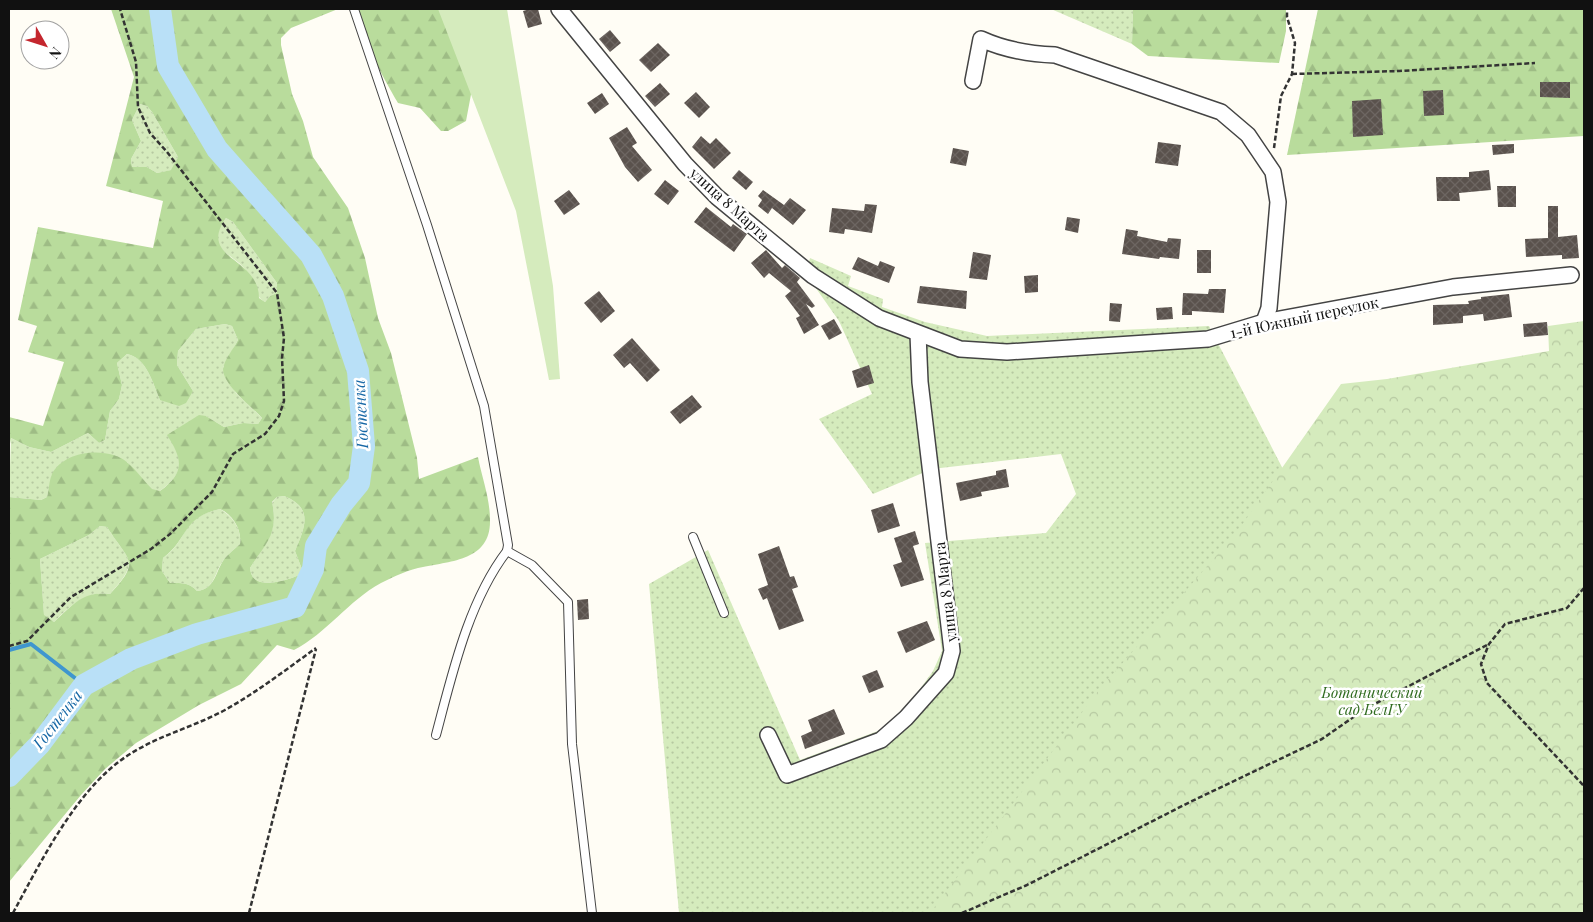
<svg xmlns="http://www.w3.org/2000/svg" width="1593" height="922" viewBox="0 0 1593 922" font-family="'Playfair Display',serif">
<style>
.grass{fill:url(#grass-dots)}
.forest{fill:url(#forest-firs);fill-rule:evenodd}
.park{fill:url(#park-crowns)}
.garden{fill:#d5ebbd}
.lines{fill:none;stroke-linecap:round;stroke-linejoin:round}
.stream{stroke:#3f96cf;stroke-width:4}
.river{stroke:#b9e0f7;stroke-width:22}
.building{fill:url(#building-cross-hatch)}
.service-casing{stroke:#444;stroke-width:10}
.minor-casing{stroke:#444;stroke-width:18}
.path{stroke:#333;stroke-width:2.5;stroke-dasharray:5 2.5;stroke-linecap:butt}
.service{stroke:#fff;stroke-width:8}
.minor{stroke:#fff;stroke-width:15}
.labels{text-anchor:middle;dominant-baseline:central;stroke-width:5;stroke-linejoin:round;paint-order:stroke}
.street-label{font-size:15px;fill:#111;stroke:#fff}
.park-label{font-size:15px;font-style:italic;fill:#2f6b1f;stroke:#fff}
.water-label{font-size:16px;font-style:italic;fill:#1768a6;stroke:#fff}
</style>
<defs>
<pattern id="grass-dots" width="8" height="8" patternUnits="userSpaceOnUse" patternTransform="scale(1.25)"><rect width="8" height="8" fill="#d5ebbd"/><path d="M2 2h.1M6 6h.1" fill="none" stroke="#b6c8a1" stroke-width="1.8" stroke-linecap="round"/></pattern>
<pattern id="forest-firs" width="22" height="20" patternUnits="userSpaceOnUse" patternTransform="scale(1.25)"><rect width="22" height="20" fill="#b9dc9c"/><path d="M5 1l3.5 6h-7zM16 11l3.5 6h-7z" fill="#9ebc85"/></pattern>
<pattern id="park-crowns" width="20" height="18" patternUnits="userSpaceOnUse" patternTransform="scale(1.25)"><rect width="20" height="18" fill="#d5ebbd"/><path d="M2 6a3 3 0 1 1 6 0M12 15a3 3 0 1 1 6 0" fill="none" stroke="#b6c8a1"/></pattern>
<pattern id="building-cross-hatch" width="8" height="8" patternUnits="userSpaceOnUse" patternTransform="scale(1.25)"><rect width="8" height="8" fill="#5a524d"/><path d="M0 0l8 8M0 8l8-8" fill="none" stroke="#6d6662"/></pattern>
</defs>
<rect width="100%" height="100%" fill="#fffdf5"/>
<g class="grass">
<polygon points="1051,9 1133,9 1132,44"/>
<polygon points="140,104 147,106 152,112 178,157 172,170 157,173 147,167 132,167 131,159 141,141 132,120"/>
<path d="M 226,218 L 233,222 L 277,283 L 277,293 L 270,296 L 265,302 C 252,295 253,277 243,267 C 234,257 220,253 217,239 C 215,231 222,224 226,218 Z"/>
<polygon points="810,258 851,276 848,286 883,299 882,307 925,322 987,336 1209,326 1300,502 1426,913 679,913 649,584 708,550 800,760 894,725 933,671 942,651 925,543 1046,533 1076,494 1061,454 932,469 873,494 819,419 872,394 839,321 806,274"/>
<path d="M 225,324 L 232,326 L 238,340 L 223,367 L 236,393 L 262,418 L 258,424 L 243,423 L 224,427 L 206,416 L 168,435 C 171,441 176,446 179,453 C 185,469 172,482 160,491 L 152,490 L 127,462 L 52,475 L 47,497 L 41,500 L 9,497 L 11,438 L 29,447 L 51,452 L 88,433 L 99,443 L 105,440 L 110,411 L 119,399 L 122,385 L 117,363 L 127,354 C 147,358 153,384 160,400 L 193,391 L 177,365 L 178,351 L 196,329 Z"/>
<path d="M 284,496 C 314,508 305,527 295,551 L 303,572 C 296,579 267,586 258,581 C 252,578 251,574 250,568 C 265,544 279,532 272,503 L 277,497 Z"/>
<path d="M 220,509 C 233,516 242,530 240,544 C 235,549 229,553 225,558 C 214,571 216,589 197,591 C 189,582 181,583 170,583 L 162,571 L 163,558 C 189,540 180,517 220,509 Z"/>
<path d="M 100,526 L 107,527 C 128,561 142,559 110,594 C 86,591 70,606 54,622 L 44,616 L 40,559 L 89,535 Z"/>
</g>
<g class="forest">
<path d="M 111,9 L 338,9 L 291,28 L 281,38 L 281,45 L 292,94 L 303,121 L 313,157 L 348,208 L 365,258 L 378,318 L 391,353 L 417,458 L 419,479 L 478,457 C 482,478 490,498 490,520 C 491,560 452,561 423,567 C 410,569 393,577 381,583 C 348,601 327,633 294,650 L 277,645 L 241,684 L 199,705 L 136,743 L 105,769 L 81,795 L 9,882 L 9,497 L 41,500 L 47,497 C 49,490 49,481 52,474 C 64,450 109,446 128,463 C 137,471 144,481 152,489 L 160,491 C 185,472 183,460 167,435 L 199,415 L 206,416 L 224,427 L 243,423 L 258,424 L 262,418 C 252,407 223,385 223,369 C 224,360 234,348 238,340 L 232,326 L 225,324 L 196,329 L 178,351 L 177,365 L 193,391 L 186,403 L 179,406 L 160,400 C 153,384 147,358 127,354 L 117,363 L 122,385 L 119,399 L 110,411 L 105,440 L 99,443 L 88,433 L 51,452 L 29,447 L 11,438 L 9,450 L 9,417 L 43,426 L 64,362 L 28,352 L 37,326 L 18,320 L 38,227 L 153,248 L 163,201 L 106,186 L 134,77 ZM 140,104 L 147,106 L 152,112 L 178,157 L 171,170 L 157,173 L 147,167 L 132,167 L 131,159 L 141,141 L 132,120 ZM 226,218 L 233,222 L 277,283 L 277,293 L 270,296 L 265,302 L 259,298 C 259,257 197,259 226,218 ZM 284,496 C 314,508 305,527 295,551 L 303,572 C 296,579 267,586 258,581 C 252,578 251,574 250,568 C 266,543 279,534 272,502 L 277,497 ZM 220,509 C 233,515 242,530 240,544 C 235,549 229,553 225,558 C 215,571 216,589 197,591 C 189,582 181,583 170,583 L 162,571 L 163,558 C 188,540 182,517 220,509 ZM 100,526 L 107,527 C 128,561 142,560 110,594 C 82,591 73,605 54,622 L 44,615 L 40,559 L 89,535 Z"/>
<path d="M 359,9 L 458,9 L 476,68 L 466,121 L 448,131 L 441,131 L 420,108 L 398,103 C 379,70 366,47 359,9 Z"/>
<polygon points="1133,9 1286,9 1286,31 1279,63 1148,56 1132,44"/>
<polygon points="1318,9 1584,9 1584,136 1287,155"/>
</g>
<polygon class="park" points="1584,321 1584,913 930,913 1099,690 1237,532 1341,384 1387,379 1549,351 1548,326"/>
<polygon class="garden" points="438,9 507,9 553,286 560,379 549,380 516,211"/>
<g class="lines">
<polyline class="stream" points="9,650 31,644 84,685"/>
<polyline class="river" points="9,776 40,744 84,685 131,659 197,634 295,607 313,569 316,546 341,505 359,483 364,446 358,371 333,296 311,255 217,149 168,66 160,9"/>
</g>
<g class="building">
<polygon points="530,9 538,9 542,24 528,28 523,11"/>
<polygon points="610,30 621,43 610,52 599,39"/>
<polygon points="658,43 670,55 651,72 639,60"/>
<polygon points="1540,82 1570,82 1570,98 1540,97"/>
<polygon points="660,83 670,94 655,107 645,96"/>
<polygon points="1443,90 1444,115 1424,116 1423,91"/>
<polygon points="696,92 710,107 699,118 684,103"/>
<polygon points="602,93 609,104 595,114 587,103"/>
<polygon points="1381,99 1383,135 1353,137 1352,101"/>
<polygon points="627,127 637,143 632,146 652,170 638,182 625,167 609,138"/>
<polygon points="701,136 710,144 716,138 731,153 714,169 692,147"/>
<polygon points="1158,142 1181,145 1178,166 1155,163"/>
<polygon points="1514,144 1514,153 1493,155 1492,145"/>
<polygon points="953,148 969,151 966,166 950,163"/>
<polygon points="739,170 753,182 746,190 732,178"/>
<polygon points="1489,170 1491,190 1459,193 1460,201 1437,201 1436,177 1469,177 1469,172"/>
<polygon points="665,180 679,191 668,205 654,194"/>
<polygon points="1497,186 1516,186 1516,207 1498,207"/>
<polygon points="569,190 580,204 564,215 554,201"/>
<polygon points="763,190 784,205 790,198 806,210 793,225 772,208 768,214 758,206 762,200 758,196"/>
<polygon points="865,204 877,205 872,233 845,229 844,234 829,232 832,208 864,211"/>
<polygon points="1548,206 1558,206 1558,237 1577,235 1579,258 1562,259 1562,255 1526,257 1525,239 1548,238"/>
<polygon points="706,207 731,227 733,224 747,234 734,252 694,222"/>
<polygon points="1067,217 1080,219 1078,233 1065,230"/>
<polygon points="1126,229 1138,231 1137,236 1167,242 1168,238 1181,239 1179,259 1160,257 1159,259 1122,254"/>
<polygon points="766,250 782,268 785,265 800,278 797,282 815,306 812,308 806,304 819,325 804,334 796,318 800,316 785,296 791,291 769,273 764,278 751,263"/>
<rect x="1197" y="250" width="14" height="23"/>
<polygon points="973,252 991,255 987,280 969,278"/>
<polygon points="858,257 878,266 880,261 895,267 889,283 852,269"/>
<polygon points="1038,275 1038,292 1025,293 1024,276"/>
<polygon points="920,286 967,291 966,309 917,303"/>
<polygon points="1209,289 1226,289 1224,313 1192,311 1192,315 1182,315 1183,293 1208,294"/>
<polygon points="599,291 615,311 601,323 584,303"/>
<polygon points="1509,294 1512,317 1484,321 1483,314 1463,316 1463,323 1433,325 1433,305 1469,304 1468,301 1481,299 1481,297"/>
<polygon points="1110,303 1122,304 1120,322 1109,321"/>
<polygon points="1172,307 1173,319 1157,320 1156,308"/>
<polygon points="834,319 842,333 829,340 821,326"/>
<polygon points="1547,322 1548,335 1524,337 1523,324"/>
<polygon points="632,338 660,370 647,382 630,363 624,368 613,355"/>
<polygon points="869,365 874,383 857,388 852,371"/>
<polygon points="692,395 702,407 680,424 670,412"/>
<polygon points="1006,469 1009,487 981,492 982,496 960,501 956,483 996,475 996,471"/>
<polygon points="893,503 900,526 878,533 871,510"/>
<polygon points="915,531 919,544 913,546 924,580 901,587 893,565 902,562 894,538"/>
<polygon points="779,546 790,577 794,576 798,587 792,589 804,621 779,630 767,598 763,600 758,589 768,585 758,554"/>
<polygon points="588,599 589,619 578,620 577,600"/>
<polygon points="927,621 935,640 906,653 897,632"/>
<polygon points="877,670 884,687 869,693 862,676"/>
<polygon points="834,709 845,734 805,749 801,736 812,731 808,720"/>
</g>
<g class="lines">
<defs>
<g id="service">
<polyline points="354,9 427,225 484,406 508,545 507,551 532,565 568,602 572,744 592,913"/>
<polyline points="693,537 724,613"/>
<path d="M 436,735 C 452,675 468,602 507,551"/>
</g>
<g id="minor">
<polyline points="559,9 685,164 717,197 813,276 879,318 960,349 1007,352 1208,339 1264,322 1453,287 1571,275"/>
<path d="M 973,81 L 981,39 C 1005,50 1029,54 1055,55 L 1221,112 L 1248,135 L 1273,172 L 1278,202 L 1269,308 L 1264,322"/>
<polyline points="768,735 787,775 881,740 906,718 946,673 952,651 920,382 918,334"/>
</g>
</defs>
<use href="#service" class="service-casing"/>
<use href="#minor" class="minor-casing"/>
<g class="path">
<polyline points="1292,74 1399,71 1535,63"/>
<polyline points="1274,148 1281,96 1292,74 1295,43 1287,17 1287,9"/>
<polyline points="1584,588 1567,608 1505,624 1489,644 1481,664 1487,683 1584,786"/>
<polyline points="9,646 27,641 71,597 151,549 170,534 212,492 233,454 265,434 279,416 284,401 282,358 284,338 277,293 167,152 150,133 138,107 136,62 120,9"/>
<path d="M 13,913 C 39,865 69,805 110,769 C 145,738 186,731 225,710 C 257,692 287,669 316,648"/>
<polyline points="249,913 316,649"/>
<polyline points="962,913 1027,885 1190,802 1322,739 1365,709 1489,644"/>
</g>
<use href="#service" class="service"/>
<use href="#minor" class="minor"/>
</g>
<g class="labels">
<g class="street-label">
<text transform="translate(730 204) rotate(42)">улица 8 Марта</text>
<text transform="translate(1304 317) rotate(-12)">1-й Южный переулок</text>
<text transform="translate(945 592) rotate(-97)">улица 8 Марта</text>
</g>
<g class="park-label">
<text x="1372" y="692">Ботанический<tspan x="1372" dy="17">сад БелГУ</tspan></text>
</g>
<g class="water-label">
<text transform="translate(360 414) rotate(-93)">Гостенка</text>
<text transform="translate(57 719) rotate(-52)">Гостенка</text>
</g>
</g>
<rect width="1593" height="922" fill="none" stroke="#111111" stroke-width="20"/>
<g transform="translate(45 45) rotate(129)"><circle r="24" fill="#ffffff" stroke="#a0a0a0"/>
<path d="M0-4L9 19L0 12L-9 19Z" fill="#c4262e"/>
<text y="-8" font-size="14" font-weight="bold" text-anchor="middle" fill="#111111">N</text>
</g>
</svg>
